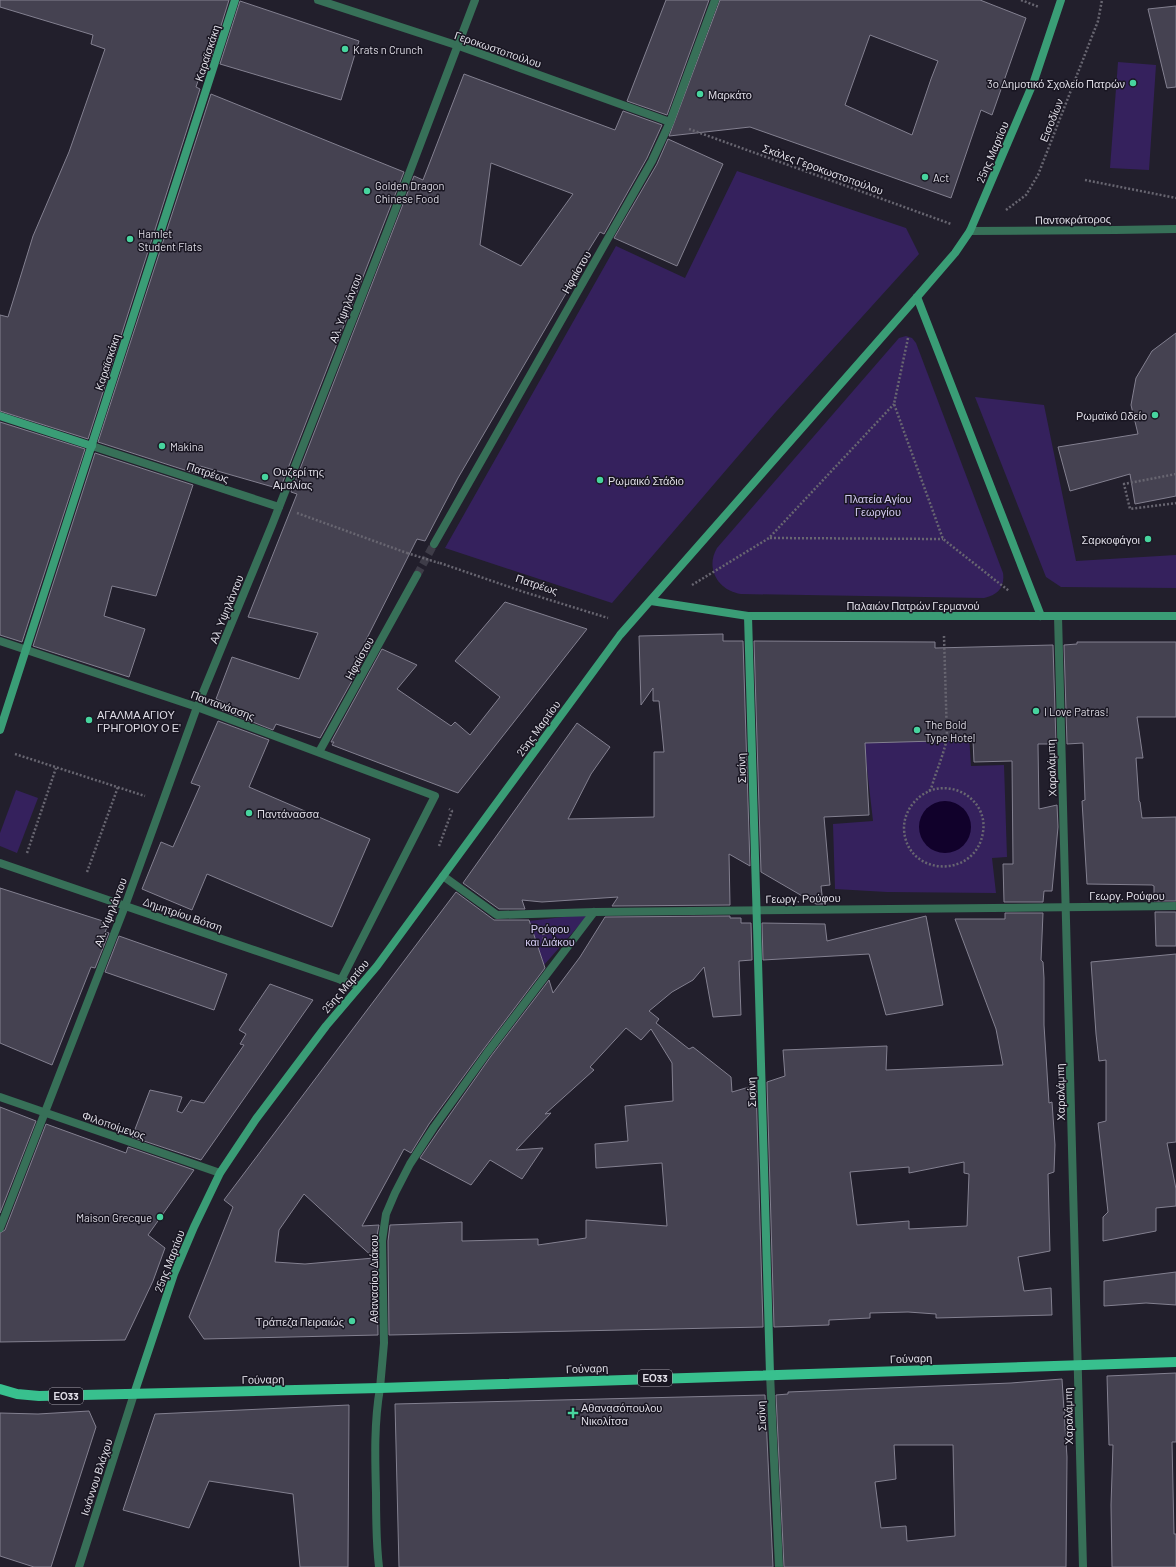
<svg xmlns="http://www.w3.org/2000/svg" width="1176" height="1567" viewBox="0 0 1176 1567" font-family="Barlow,sans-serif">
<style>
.green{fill:#35215d}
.water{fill:#11012b}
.building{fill:#454251;stroke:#838090;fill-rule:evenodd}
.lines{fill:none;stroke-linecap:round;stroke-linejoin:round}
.pedestrian-tunnel{stroke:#3e3c48;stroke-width:8;stroke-dasharray:8 4;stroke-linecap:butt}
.path{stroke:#686671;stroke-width:2.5;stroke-dasharray:2 2;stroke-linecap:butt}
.pedestrian{stroke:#377058;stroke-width:8}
.minor{stroke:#377058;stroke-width:8}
.tertiary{stroke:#377058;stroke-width:8}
.secondary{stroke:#3a9d76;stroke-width:8}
.primary{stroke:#38c08e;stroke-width:10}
.path-bridge{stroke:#686671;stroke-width:2.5;stroke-dasharray:2 2;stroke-linecap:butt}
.poi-dot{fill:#47d49e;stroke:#191622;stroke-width:1.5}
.labels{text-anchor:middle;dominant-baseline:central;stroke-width:3;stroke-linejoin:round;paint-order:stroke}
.shield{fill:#191622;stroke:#a4a1ab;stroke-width:1}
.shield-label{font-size:10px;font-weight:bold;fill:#dfdde6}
.poi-label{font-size:11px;fill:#dfdde6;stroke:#191622;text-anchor:start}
.street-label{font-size:11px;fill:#dfdde6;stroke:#191622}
.park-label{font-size:11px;fill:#d2caf0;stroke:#191622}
</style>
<rect width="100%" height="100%" fill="#221f2c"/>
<g class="green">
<polygon points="1118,62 1156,65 1149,170 1110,168"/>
<polygon points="737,171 906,228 919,254 775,413 612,603 445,548 616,246 685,278"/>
<path d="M 906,336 L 912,338 L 916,343 L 1003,573 C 1005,587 998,595 984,598 L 741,594 C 718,591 705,568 717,548 L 899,338 Z"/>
<polygon points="975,397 1044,405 1076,561 1176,555 1176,588 1061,587 1046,577"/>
<polygon points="969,736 971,766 1004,765 1007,857 992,858 996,893 887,892 835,889 833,824 873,821 864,742"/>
<polygon points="16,790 38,798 17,853 0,846 0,833"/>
<polygon points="589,914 544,965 529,921"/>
</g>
<circle class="water" cx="945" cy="827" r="26"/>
<g class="building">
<polygon points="0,0 229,0 210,61 205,60 196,87 200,89 88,439 0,411 0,315 8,317 33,236 69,152 105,49 91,44 93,35 0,7"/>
<polygon points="666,0 709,0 667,115 627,101"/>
<path d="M 720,0 L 980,0 L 1026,18 L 992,115 L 981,110 L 951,198 L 750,127 L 669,136 ZM 870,35 L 938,61 L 931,79 L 912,135 L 845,105 Z"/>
<polygon points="240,1 359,41 341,100 220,64"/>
<polygon points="1176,6 1176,87 1167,88 1148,9"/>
<path d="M 464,74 L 615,130 L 623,111 L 662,125 L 647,158 L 604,234 L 600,232 L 565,288 L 568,290 L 458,478 L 425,541 L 417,539 L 365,642 L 372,645 L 320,738 L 276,724 L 273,730 L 222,710 L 225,703 L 216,699 L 232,657 L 299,679 L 318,633 L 248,617 L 297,494 L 291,492 L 414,176 L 423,180 ZM 491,163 L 573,194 L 521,266 L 480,245 Z"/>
<polygon points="211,94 404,172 280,489 200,466 197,474 98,442"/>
<polygon points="668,139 723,164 677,266 614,238 657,164"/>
<polygon points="1176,333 1176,496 1135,504 1130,474 1070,491 1058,447 1138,434 1131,405 1136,378 1152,351"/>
<polygon points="0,422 85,449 22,642 0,635"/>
<polygon points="95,453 193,485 156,596 112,586 104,616 145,629 129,677 33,646"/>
<polygon points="505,602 587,629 458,793 332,745 334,742 331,742 382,649 417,665 397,689 451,726 455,722 470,735 500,697 455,661"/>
<polygon points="723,634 723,641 743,641 750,866 729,854 730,905 612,906 618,897 542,902 522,900 525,909 499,909 463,883 577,723 610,747 591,774 568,819 654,817 654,752 664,752 659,701 653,701 653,688 641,705 639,636"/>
<polygon points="754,641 935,642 935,648 1053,645 1056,744 1038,744 1039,809 1057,805 1058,827 1052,891 1044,891 1043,902 1004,902 1003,864 1013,864 1012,761 974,762 973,740 865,743 869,815 824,817 830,885 821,886 823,904 816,904 761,872"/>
<polygon points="1077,642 1176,642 1176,717 1137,717 1143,758 1136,758 1139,801 1140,802 1142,818 1176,817 1176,901 1154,901 1154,886 1152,885 1087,884 1082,801 1085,800 1083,743 1067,744 1064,645 1077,644"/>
<polygon points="218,721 269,740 249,787 370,839 332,927 207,874 192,910 142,889 161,842 173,847 200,786 191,783"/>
<polygon points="0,888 109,923 105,932 109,933 95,968 91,967 52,1065 0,1043"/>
<path d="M 456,892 L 494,920 L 529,920 L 545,968 L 483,1050 L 429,1124 L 411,1153 L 404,1149 L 362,1226 L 379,1225 L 376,1241 L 378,1335 L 204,1339 L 189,1317 L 233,1207 L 224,1200 ZM 304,1194 L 354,1240 L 374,1258 L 305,1264 L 275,1262 L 279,1230 Z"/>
<polygon points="1155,912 1176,912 1176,946 1156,946"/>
<path d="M 1005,913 L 1043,913 L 1041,960 L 1043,962 L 1044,978 L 1044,1025 L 1049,1103 L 1052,1102 L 1055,1145 L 1054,1172 L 1048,1174 L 1050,1251 L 1018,1257 L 1024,1291 L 1051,1288 L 1052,1315 L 936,1318 L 936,1314 L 908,1312 L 870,1313 L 870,1318 L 829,1320 L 829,1325 L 774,1327 L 767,1082 L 785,1076 L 783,1050 L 887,1046 L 886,1070 L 1003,1065 L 996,1029 L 955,919 L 1005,919 ZM 964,1162 L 964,1173 L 969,1174 L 967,1226 L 909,1229 L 909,1221 L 857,1225 L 850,1172 L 909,1167 L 909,1173 Z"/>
<polygon points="730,916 730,918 741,918 741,923 751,923 752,960 739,961 741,1015 713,1017 704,967 693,980 672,992 649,1011 659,1019 656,1023 689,1049 693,1047 731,1077 732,1092 756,1085 763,1327 389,1335 388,1241 390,1225 462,1222 462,1241 538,1239 538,1245 586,1238 586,1220 667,1226 662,1163 596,1168 595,1144 628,1141 625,1106 673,1101 672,1063 651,1029 641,1040 626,1028 590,1067 594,1070 545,1114 551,1113 516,1150 543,1148 522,1179 490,1160 471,1185 420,1158 439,1130 491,1056 549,980 553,993 580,957 605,917"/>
<polygon points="926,916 943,1005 886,1015 869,954 763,960 762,923 825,924 827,941"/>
<polygon points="119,936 227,974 214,1010 105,972"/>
<polygon points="1176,954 1176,1142 1167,1143 1176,1189 1176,1206 1156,1208 1156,1231 1103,1241 1103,1217 1108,1212 1098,1123 1106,1121 1106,1060 1099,1061 1096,1034 1091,962"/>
<polygon points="270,984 313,1000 201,1160 132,1137 150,1090 182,1097 177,1111 182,1113 191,1100 204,1103 244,1045 240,1044 246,1034 239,1030"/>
<polygon points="0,1107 36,1121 0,1213"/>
<polygon points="46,1124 126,1153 128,1147 194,1170 148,1235 165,1248 153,1281 125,1340 0,1342 0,1233 5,1230"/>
<polygon points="1176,1272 1176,1305 1146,1303 1104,1306 1104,1281"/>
<polygon points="1176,1373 1176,1442 1172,1442 1174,1534 1176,1534 1176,1567 1112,1567 1111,1505 1113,1445 1109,1445 1107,1376"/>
<path d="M 1062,1379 L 1067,1457 L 1066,1567 L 784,1567 L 776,1395 L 788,1394 L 788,1392 L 1011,1383 ZM 894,1445 L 953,1445 L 955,1536 L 907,1541 L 906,1526 L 881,1528 L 875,1482 L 896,1479 Z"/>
<polygon points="765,1395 773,1567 399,1567 395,1404"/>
<polygon points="349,1405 348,1567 300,1567 293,1494 209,1481 189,1528 123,1510 155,1414"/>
<polygon points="89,1411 96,1427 51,1567 34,1567 0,1556 0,1413 38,1414"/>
</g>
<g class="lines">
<polyline class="pedestrian-tunnel" points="417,575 434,544"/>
<g class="path">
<polyline points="1021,0 1039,7"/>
<polyline points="689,129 951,224"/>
<polyline points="1085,180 1176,198"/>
<polyline points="1006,210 1026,195 1038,175 1098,21 1102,0"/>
<polyline points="908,338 894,404 943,539 1009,591"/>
<polyline points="1176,474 1124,484 1130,509 1176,503"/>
<polyline points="297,513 407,553"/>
<polyline points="770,538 943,539"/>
<polyline points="440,563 524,592 608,618"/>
<polyline points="692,585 769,538 894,404"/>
<polyline points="15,754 145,796"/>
<path d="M 929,791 C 956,780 988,802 983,832 C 976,880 905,877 904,828 C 904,815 911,803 922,795 C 925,793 928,792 930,790 C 932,787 933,782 934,779 C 939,765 944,752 947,738 L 944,636"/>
<polyline points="439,846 452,811 449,809"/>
<polyline points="27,853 56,768"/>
<polyline points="87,872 118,787"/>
<polyline points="543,933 545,944"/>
</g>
<g class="pedestrian">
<polyline points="318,0 459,46 670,122"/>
<polyline points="970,231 1115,230"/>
<polyline points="434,544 652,161 670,122 715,0"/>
<polyline points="0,641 197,707 435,796 341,980"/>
<polyline points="319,752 417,575"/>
</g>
<g class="minor">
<polyline points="1115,230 1176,229"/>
<polyline points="1058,616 1083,1567"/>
<polyline points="0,1228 125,906 197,707 272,525 388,229 475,0"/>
<polyline points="770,1374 779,1567"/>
<polyline points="380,1388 384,1343 382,1241 386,1214 395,1193 410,1164 434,1127 487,1053 594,912"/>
<polyline points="79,1567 134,1394"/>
</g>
<g class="tertiary">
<polyline points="92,446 279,507"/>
<polyline points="0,863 359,986"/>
<polyline points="443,876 497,915 594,912 1176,906"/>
<polyline points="0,1097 220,1173"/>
<path d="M 379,1567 C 376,1542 376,1517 376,1493 C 375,1457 374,1423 380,1388"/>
</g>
<g class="secondary">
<polyline points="917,297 1041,616"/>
<polyline points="0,416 92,446"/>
<polyline points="651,601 748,616 1176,616"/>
<polyline points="748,616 770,1374"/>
<polyline points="0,730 235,0"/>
<polyline points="134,1394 174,1274 194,1227 220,1173 256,1119 326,1026 377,966 620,635 917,297 955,253 970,231 1034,81 1061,0"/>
</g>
<polyline class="primary" points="0,1389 17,1394 39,1396 380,1388 1176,1362"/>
<polyline class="path-bridge" points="407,553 439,563"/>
</g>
<g class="poi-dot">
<circle cx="345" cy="49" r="4"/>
<circle cx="1133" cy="83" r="4"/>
<circle cx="700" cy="94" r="4"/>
<circle cx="925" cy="177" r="4"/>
<circle cx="367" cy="191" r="4"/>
<circle cx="130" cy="239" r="4"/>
<circle cx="1155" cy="415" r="4"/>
<circle cx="162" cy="446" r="4"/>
<circle cx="265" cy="477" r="4"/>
<circle cx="600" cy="480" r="4"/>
<circle cx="1148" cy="539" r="4"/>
<circle cx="1036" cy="711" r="4"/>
<circle cx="89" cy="720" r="4"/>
<circle cx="917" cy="730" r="4"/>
<circle cx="249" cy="813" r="4"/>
<circle cx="160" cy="1217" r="4"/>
<circle cx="352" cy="1321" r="4"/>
<path d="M571 1407h4v4h4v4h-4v4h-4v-4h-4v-4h4z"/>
</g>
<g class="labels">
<g class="shield">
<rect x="638" y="1370" width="34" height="16" rx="3"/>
<rect x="49" y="1388" width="34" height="16" rx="3"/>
</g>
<g class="shield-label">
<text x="655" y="1378">ΕΟ33</text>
<text x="66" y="1396">ΕΟ33</text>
</g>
<g class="poi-label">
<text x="353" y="49">Krats n Crunch</text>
<text x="1125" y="83" text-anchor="end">3ο Δημοτικό Σχολείο Πατρών</text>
<text x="708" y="94">Μαρκάτο</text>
<text x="933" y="177">Act</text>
<text x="375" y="185">Golden Dragon<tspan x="375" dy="13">Chinese Food</tspan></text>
<text x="138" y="233">Hamlet<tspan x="138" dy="13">Student Flats</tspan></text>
<text x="1147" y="415" text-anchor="end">Ρωμαϊκό Ωδείο</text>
<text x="170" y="446">Makina</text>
<text x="273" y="471">Ουζερί της<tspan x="273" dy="13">Αμαλίας</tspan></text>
<text x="608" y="480">Ρωμαικό Στάδιο</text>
<text x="1140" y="539" text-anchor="end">Σαρκοφάγοι</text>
<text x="1044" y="711">I Love Patras!</text>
<text x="97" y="714">ΑΓΑΛΜΑ ΑΓΙΟΥ<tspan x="97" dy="13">ΓΡΗΓΟΡΙΟΥ Ο Ε'</tspan></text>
<text x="925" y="724">The Bold<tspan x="925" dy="13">Type Hotel</tspan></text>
<text x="257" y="813">Παντάνασσα</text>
<text x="152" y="1217" text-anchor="end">Maison Grecque</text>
<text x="344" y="1321" text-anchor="end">Τράπεζα Πειραιώς</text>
<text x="581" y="1407">Αθανασόπουλου<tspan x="581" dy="13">Νικολίτσα</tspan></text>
</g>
<g class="street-label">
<text transform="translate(498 49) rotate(19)">Γεροκωστοπούλου</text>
<text transform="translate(207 53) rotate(-72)">Καραϊσκάκη</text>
<text transform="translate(1051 120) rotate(-68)">Εισοδίων</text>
<text transform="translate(992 152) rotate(-67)">25ης Μαρτίου</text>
<text transform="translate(823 169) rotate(20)">Σκάλες Γεροκωστοπούλου</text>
<text transform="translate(1073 219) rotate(-1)">Παντοκράτορος</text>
<text transform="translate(576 272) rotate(-60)">Ηφαίστου</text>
<text transform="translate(345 308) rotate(-69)">Αλ. Υψηλάντου</text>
<text transform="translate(107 362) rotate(-72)">Καραϊσκάκη</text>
<text transform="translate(208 472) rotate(18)">Πατρέως</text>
<text transform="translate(537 584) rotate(18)">Πατρέως</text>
<text x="913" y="605">Παλαιών Πατρών Γερμανού</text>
<text transform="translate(226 609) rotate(-68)">Αλ. Υψηλάντου</text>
<text transform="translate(359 658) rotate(-61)">Ηφαίστου</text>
<text transform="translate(223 705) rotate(20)">Παντανάσσης</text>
<text transform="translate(538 728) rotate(-54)">25ης Μαρτίου</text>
<text transform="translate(741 768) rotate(-92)">Σισίνη</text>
<text transform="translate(1051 768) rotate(-92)">Χαραλάμπη</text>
<text x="1127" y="895">Γεωργ. Ρούφου</text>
<text transform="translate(803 898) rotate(-1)">Γεωργ. Ρούφου</text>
<text transform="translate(110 912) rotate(-69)">Αλ. Υψηλάντου</text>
<text transform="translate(183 914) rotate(19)">Δημητρίου Βότση</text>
<text transform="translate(345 986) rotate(-50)">25ης Μαρτίου</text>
<text transform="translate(751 1092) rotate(-92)">Σισίνη</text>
<text transform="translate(1060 1092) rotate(-91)">Χαραλάμπη</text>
<text transform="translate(114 1125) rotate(19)">Φιλοποίμενος</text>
<text transform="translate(169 1261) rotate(-69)">25ης Μαρτίου</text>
<text transform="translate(373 1279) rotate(-90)">Αθανασίου Διάκου</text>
<text transform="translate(911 1358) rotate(-2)">Γούναρη</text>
<text transform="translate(587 1368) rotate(-2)">Γούναρη</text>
<text transform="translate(263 1379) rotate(-1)">Γούναρη</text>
<text transform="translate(761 1416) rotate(-93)">Σισίνη</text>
<text transform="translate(1068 1416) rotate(-91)">Χαραλάμπη</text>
<text transform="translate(96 1477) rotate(-72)">Ιωάννου Βλάχου</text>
</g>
<g class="park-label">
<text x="878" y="498">Πλατεία Αγίου<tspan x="878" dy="13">Γεωργίου</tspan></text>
<text x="550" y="928">Ρούφου<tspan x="550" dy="13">και Διάκου</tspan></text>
</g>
</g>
</svg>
